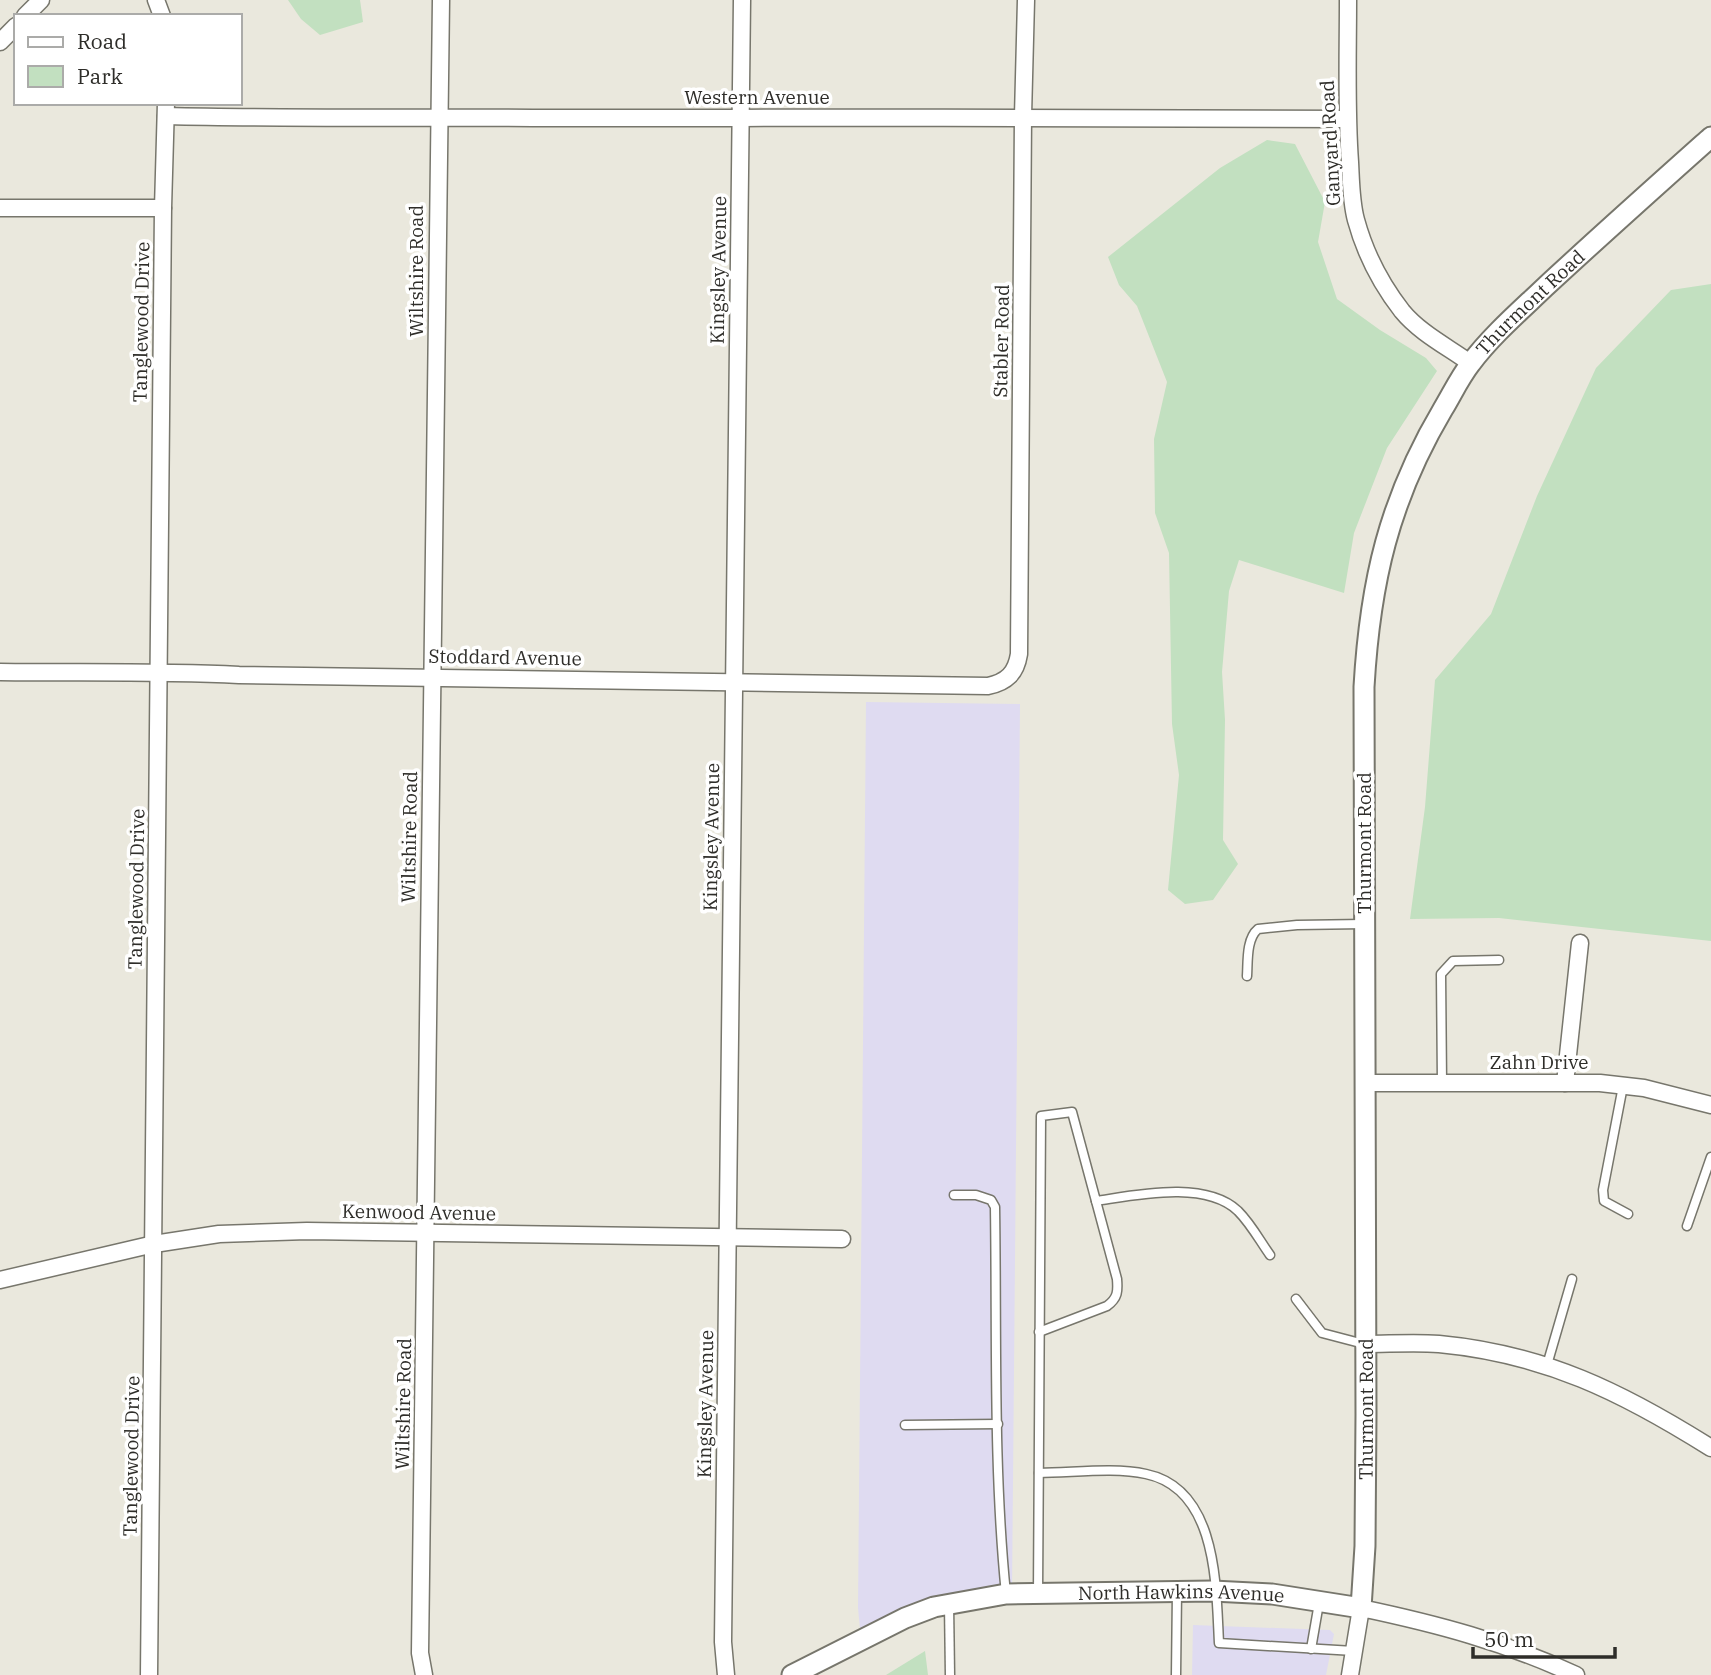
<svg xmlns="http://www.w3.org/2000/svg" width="1711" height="1675" viewBox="0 0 1711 1675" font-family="'IBM Plex Serif',serif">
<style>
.commercial{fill:#dfdbf1}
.green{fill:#c2e0c0}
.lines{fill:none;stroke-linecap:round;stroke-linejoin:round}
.service-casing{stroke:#77766c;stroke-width:11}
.minor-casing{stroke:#77766c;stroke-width:19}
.tertiary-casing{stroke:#77766c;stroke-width:23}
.service{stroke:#fff;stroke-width:8}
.minor{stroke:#fff;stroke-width:16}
.tertiary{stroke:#fff;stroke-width:19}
.labels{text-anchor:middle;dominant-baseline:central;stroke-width:7;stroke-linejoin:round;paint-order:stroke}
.street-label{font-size:19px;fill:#2e2d29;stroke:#fff}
</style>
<rect width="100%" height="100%" fill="#eae8dd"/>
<g class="commercial">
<polygon points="866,702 1020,704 1012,1594 861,1639 858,1608"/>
<polygon points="1193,1625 1330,1630 1334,1634 1326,1675 1192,1675"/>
</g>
<g class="green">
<polygon points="288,0 360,0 363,22 320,35 301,19"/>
<polygon points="1267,140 1295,144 1325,202 1318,242 1337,299 1380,330 1426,358 1437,371 1387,448 1354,533 1344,593 1239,560 1229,591 1222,672 1225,720 1223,840 1238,864 1213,900 1185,904 1168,890 1179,775 1172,724 1169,553 1155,513 1154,439 1167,382 1137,306 1119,285 1108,257 1220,168"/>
<polygon points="1711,284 1711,941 1499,918 1410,919 1425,807 1435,680 1491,614 1537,496 1596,368 1671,290"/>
<polygon points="925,1651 928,1675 886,1675"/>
</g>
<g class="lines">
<defs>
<g id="service">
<path d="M 1247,976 C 1248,962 1246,939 1258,929 L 1297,925 L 1364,924"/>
<polyline points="1442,1083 1441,974 1453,961 1499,960"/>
<polyline points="1623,1086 1603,1190 1604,1201 1628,1214"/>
<path d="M 954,1195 L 976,1195 L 991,1200 L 995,1207 C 997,1336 993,1466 1006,1594"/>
<polyline points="1687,1226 1711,1157"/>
<polyline points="1296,1299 1322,1333 1364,1344"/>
<path d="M 1039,1332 L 1107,1306 C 1118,1298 1118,1291 1117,1279 L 1096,1201"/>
<polyline points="1547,1365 1572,1279"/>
<polyline points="905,1425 998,1424"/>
<path d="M 1039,1473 C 1072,1473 1114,1467 1146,1474 C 1218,1489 1216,1587 1219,1643 L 1354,1651"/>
<path d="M 1038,1594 L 1041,1116 L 1072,1112 L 1096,1201 C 1137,1195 1205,1180 1238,1211 C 1251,1224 1260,1241 1270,1255"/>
<polyline points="949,1604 950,1675"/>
<polyline points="1311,1649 1319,1603"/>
<polyline points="1176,1675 1177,1592"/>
</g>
<g id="minor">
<polyline points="156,0 162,16"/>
<path d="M 1348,0 C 1348,54 1346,108 1350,162 C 1351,181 1351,202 1356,220 C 1365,253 1381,284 1402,311 C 1420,333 1448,347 1470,363"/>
<polyline points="25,16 41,0"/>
<polyline points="0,42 16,26"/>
<path d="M 166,116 C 291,119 415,117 540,118 C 809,118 1078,117 1347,119"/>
<polyline points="0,208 163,208"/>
<path d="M 0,672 C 80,673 159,671 239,675 L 988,686 C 1007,682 1016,673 1019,654 L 1023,116 L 1026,0"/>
<polyline points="1364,1083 1600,1083 1644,1088 1711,1105"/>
<polyline points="1565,1083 1580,943"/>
<polyline points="0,1280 154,1244 219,1234 307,1231 842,1239"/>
<path d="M 1364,1344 C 1389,1344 1415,1342 1439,1344 C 1545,1354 1622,1392 1711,1448"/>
<polyline points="149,1675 163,208 166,103"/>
<polyline points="424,1675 420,1653 441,0"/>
<polyline points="726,1675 723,1642 742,0"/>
<path d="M 1350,1675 L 1361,1608 C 1437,1624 1505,1642 1576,1675"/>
</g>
<g id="tertiary">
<path id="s1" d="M 792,1675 L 905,1618 L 934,1607 L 1006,1594 L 1213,1591 L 1272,1594 L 1361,1608 L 1365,1546 L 1366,1414 L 1364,687 C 1370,582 1389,500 1443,409 C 1452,394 1460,377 1471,363 C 1491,336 1521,310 1545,287 C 1600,236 1655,187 1711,137"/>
</g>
</defs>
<use href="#service" class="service-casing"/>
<use href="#minor" class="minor-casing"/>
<use href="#tertiary" class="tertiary-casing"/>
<use href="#service" class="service"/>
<use href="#minor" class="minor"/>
<use href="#tertiary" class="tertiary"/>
</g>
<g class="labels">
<g class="street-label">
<text x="757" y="97">Western Avenue</text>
<text transform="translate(1330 143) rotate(-93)">Ganyard Road</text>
<text transform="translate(718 270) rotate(-89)">Kingsley Avenue</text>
<text transform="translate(416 271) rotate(-90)">Wiltshire Road</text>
<text stroke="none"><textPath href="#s1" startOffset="1939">Thurmont Road</textPath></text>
<text transform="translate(141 322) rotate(-89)">Tanglewood Drive</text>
<text transform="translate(1001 341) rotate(-89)">Stabler Road</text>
<text transform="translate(505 657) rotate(1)">Stoddard Avenue</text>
<text transform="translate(409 837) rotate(-89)">Wiltshire Road</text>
<text transform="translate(711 837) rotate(-89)">Kingsley Avenue</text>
<text transform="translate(1364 843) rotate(-90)">Thurmont Road</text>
<text transform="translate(136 889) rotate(-89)">Tanglewood Drive</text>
<text x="1539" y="1062">Zahn Drive</text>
<text transform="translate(419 1212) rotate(1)">Kenwood Avenue</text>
<text transform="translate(403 1404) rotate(-89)">Wiltshire Road</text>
<text transform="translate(705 1404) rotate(-89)">Kingsley Avenue</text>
<text stroke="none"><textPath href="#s1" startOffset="786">Thurmont Road</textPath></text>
<text transform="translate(131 1456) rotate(-89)">Tanglewood Drive</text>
<text stroke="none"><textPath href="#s1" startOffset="406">North Hawkins Avenue</textPath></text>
</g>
</g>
<rect x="14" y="14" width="228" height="91" fill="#ffffff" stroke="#ababa9" stroke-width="2"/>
<rect x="28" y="37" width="35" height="10" fill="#ffffff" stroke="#ababa9" stroke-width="2"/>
<text x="77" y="49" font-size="21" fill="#2e2d29">Road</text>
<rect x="28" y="66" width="35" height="21" fill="#c2e0c0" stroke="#ababa9" stroke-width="2"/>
<text x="77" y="84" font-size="21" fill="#2e2d29">Park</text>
<path d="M1473 1647v10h142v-10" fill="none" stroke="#2e2d29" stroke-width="3.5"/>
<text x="1484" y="1647" font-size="21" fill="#2e2d29" stroke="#ffffff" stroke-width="5" paint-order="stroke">50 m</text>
</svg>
